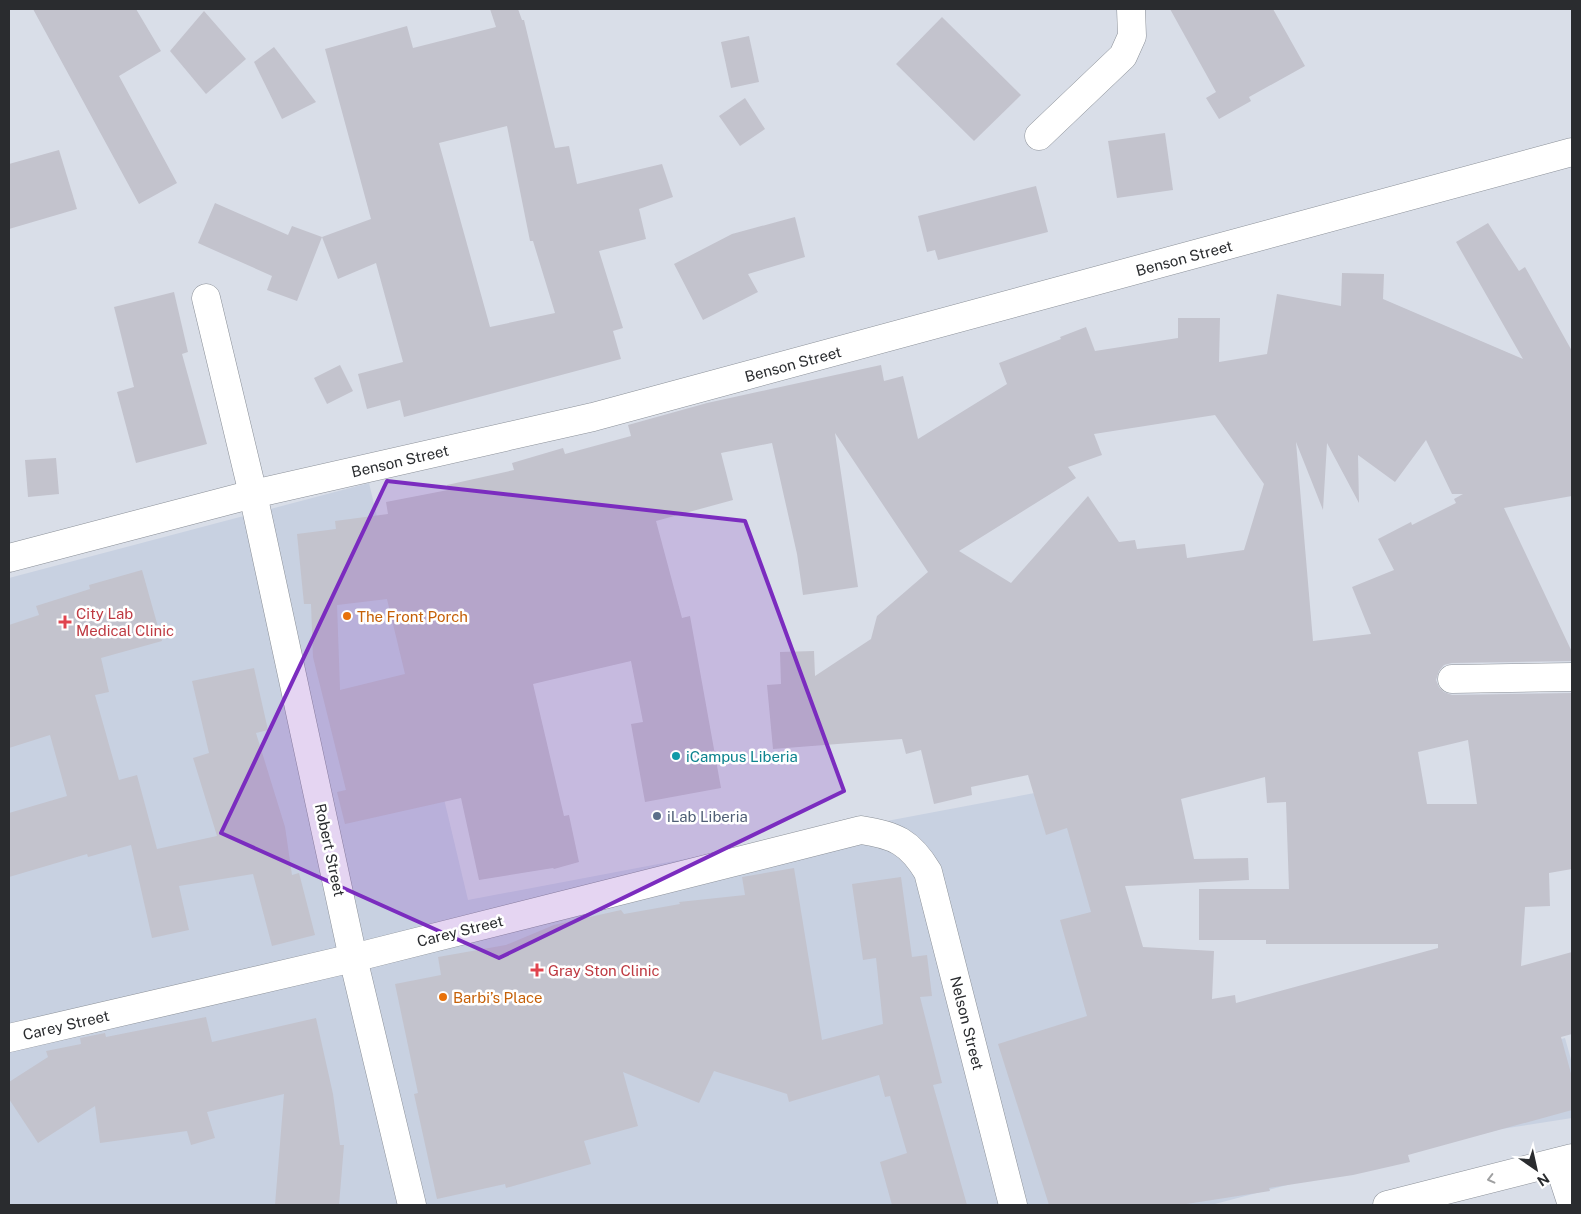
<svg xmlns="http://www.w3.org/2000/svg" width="1581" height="1214" viewBox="0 0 1581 1214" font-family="'Public Sans',sans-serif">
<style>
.built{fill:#c8d1e1}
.building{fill:#c3c3cd;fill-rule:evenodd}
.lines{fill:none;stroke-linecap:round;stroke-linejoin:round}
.minor-casing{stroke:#8b9098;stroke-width:29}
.minor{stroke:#fff;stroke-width:28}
.oneway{stroke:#9fa0a1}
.marked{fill:#7b2cbf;fill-opacity:0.2;stroke:#7b2cbf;stroke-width:4;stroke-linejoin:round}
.food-dot{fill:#e8710a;stroke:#fff;stroke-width:2}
.health-dot{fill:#e0444e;stroke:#fff;stroke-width:2}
.culture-dot{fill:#0f9aa8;stroke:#fff;stroke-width:2}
.service-dot{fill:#5c6f8a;stroke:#fff;stroke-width:2}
.labels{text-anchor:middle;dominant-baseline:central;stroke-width:5;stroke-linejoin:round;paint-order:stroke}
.street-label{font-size:15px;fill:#2a2c2f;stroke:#fff}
.health-label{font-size:15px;fill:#be3a42;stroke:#fff;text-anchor:start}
.food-label{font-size:15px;fill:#c56008;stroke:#fff;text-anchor:start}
.culture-label{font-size:15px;fill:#0d838f;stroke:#fff;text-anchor:start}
.service-label{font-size:15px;fill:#4e5e75;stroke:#fff;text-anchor:start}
</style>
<rect width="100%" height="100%" fill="#d9dee8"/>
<polygon class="built" points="369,483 468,900 1077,785 1185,1075 1464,1066 1565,1038 1572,1063 1572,1118 1501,1129 1211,1205 9,1205 9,578"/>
<g class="building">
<polygon points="33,9 136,9 161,51 119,76 177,183 139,204"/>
<path d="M 490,9 L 518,9 L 522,20 L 524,20 L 555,148 L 569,146 L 577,184 L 662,164 L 673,197 L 639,209 L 646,239 L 599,251 L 623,328 L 613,331 L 621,359 L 404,417 L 400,400 L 367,409 L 358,374 L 403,362 L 376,263 L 338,279 L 322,237 L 371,219 L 325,49 L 407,26 L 413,48 L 496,27 ZM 507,126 L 530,241 L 533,241 L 555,313 L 490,327 L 439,143 Z"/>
<polygon points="1170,9 1273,9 1305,66 1249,97 1251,101 1219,119 1206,98 1216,92"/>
<polygon points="204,11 246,59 206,94 170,51"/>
<polygon points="942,17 1021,95 974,141 896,64"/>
<polygon points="749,36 759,82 731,88 721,42"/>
<polygon points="274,47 316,102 282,119 254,62"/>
<polygon points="745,98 765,129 740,146 719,116"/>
<polygon points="1165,133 1173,190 1117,198 1108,141"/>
<polygon points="59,150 77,209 9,229 9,164"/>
<polygon points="1036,186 1048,232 938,260 935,250 927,252 918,216"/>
<polygon points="215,203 288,235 292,226 322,237 297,301 267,290 272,276 198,243"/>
<polygon points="795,217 805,257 748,274 758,292 703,320 674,264 732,234"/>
<path d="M 1488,223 L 1519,271 L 1525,267 L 1572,351 L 1572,496 L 1504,508 L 1572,652 L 1572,661 L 1452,663 L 1444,665 L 1439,671 L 1436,680 L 1439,687 L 1444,692 L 1452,695 L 1572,693 L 1572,869 L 1549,873 L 1550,906 L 1525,907 L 1521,966 L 1572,952 L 1572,1034 L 1561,1037 L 1572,1077 L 1572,1110 L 1408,1155 L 1410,1162 L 1353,1175 L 1269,1188 L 1270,1191 L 1180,1205 L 1049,1205 L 998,1044 L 1087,1016 L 1060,920 L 1091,912 L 1067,828 L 1046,835 L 1028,775 L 971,787 L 972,795 L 934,804 L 921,750 L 906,754 L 902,739 L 773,749 L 767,685 L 781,684 L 780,652 L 814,651 L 815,676 L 871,639 L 877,616 L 928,572 L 835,433 L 858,587 L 803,595 L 797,554 L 772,443 L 721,453 L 733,500 L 656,521 L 682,618 L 690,616 L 721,788 L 645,802 L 631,724 L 643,722 L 631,661 L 533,684 L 564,816 L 569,815 L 579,862 L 554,869 L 553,868 L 479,880 L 461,798 L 345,824 L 337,792 L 346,790 L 313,657 L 311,604 L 304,604 L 297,534 L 336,529 L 335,521 L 388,514 L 386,502 L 448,490 L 447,485 L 514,470 L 512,463 L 563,448 L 565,454 L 631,436 L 628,425 L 707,403 L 881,365 L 884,381 L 903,376 L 918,439 L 1007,384 L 999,363 L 1061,339 L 1060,337 L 1086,327 L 1095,351 L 1178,338 L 1178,318 L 1220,318 L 1219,362 L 1267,354 L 1277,294 L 1341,306 L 1342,273 L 1384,274 L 1383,299 L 1523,359 L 1456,242 ZM 1215,415 L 1264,484 L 1244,550 L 1187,558 L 1185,544 L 1137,549 L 1135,540 L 1119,542 L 1088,496 L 1011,583 L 959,551 L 1076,478 L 1068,467 L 1102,455 L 1094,434 ZM 1426,440 L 1452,494 L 1463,494 L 1454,499 L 1456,503 L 1412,525 L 1411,522 L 1378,539 L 1394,570 L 1352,587 L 1371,634 L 1313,641 L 1296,442 L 1323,510 L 1327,443 L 1359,503 L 1358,455 L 1395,482 ZM 387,599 L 405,674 L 340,690 L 337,605 ZM 1468,740 L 1477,804 L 1427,804 L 1418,752 ZM 1265,777 L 1267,803 L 1286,802 L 1289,889 L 1199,889 L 1199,940 L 1266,940 L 1266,944 L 1438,944 L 1438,948 L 1236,1003 L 1235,995 L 1212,999 L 1214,951 L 1143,947 L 1125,886 L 1249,880 L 1248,858 L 1194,859 L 1181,799 Z"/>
<polygon points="174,292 188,352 182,354 207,444 136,463 117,392 134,387 114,307"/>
<polygon points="340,365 353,391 327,404 314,378"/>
<polygon points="56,458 59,494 28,497 25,460"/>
<polygon points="142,570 162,641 101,658 109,692 95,695 119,780 137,775 157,849 217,836 193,758 209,753 192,681 254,668 268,730 256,733 285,827 292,875 299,873 315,935 272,946 253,874 179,886 189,930 152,938 131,845 88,857 87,854 9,877 9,813 67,796 50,735 9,748 9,625 39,615 36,606 90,589 89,585"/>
<polygon points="794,868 822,1040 883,1024 876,958 863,960 852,884 901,877 912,957 927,955 932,996 920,997 942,1083 933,1085 967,1205 892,1205 880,1162 907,1153 890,1096 885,1097 879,1075 789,1102 787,1094 714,1071 699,1103 623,1072 638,1126 584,1141 591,1164 506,1188 505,1184 437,1199 414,1094 418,1093 395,984 441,975 438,957 506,945 554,925 621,910 624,914 680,904 679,902 745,895 742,877"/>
<polygon points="206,1017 212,1042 316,1018 333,1094 340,1145 344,1145 339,1205 275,1205 284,1094 207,1112 215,1138 191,1145 187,1131 100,1143 95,1106 38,1143 9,1099 9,1082 48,1057 46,1051 81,1044 80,1038 105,1033 106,1037"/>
</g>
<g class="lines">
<defs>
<g id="minor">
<polyline points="1039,136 1123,56 1132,36 1131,9"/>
<polyline points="206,298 253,494 353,958 412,1205"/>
<polyline points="9,558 253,494 593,417 1572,152"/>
<polyline points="1452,679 1572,677"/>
<path d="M 9,1038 L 353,958 L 861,830 C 895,835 910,842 928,872 L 1013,1205"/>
<polyline points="1558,1162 1572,1205"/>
<polyline points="1387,1205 1572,1158"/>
</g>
</defs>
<use href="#minor" class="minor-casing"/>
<use href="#minor" class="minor"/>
</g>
<defs><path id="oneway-chevron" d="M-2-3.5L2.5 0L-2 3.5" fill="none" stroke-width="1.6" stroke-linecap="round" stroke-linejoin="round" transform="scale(1.25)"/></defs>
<use class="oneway" href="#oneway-chevron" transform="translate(1491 1179) rotate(166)"/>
<path class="marked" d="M 387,481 L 745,521 L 844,791 L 499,958 L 221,833 Z"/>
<g class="food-dot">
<circle cx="347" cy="616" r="5"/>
<circle cx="443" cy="997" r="5"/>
</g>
<g class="health-dot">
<path d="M62.5 614.5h5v5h5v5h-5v5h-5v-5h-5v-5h5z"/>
<path d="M534.5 962.5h5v5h5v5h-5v5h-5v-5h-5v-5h5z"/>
</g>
<circle class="culture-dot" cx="676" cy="756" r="5"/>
<circle class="service-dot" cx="657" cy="816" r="5"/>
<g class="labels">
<g class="street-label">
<text transform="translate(1184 258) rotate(-15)">Benson Street</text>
<text transform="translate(793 364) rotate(-15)">Benson Street</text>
<text transform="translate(400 461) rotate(-13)">Benson Street</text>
<text transform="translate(330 850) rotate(78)">Robert Street</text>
<text transform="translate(460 931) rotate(-14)">Carey Street</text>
<text transform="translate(967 1023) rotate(76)">Nelson Street</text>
<text transform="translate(66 1025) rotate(-13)">Carey Street</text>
</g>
<g class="health-label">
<text x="76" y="613">City Lab<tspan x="76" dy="17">Medical Clinic</tspan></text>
<text x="548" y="970">Gray Ston Clinic</text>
</g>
<g class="food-label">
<text x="357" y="616">The Front Porch</text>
<text x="453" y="997">Barbi’s Place</text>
</g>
<g class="culture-label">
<text x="686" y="756">iCampus Liberia</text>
</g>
<g class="service-label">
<text x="667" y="816">iLab Liberia</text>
</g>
</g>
<rect width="1581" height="1214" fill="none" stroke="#2a2c2f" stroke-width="20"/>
<g transform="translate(1536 1169) rotate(146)" stroke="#ffffff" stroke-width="4" paint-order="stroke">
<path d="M0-4L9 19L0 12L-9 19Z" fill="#2a2c2f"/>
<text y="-8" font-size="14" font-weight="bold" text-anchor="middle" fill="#2a2c2f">N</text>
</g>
</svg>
